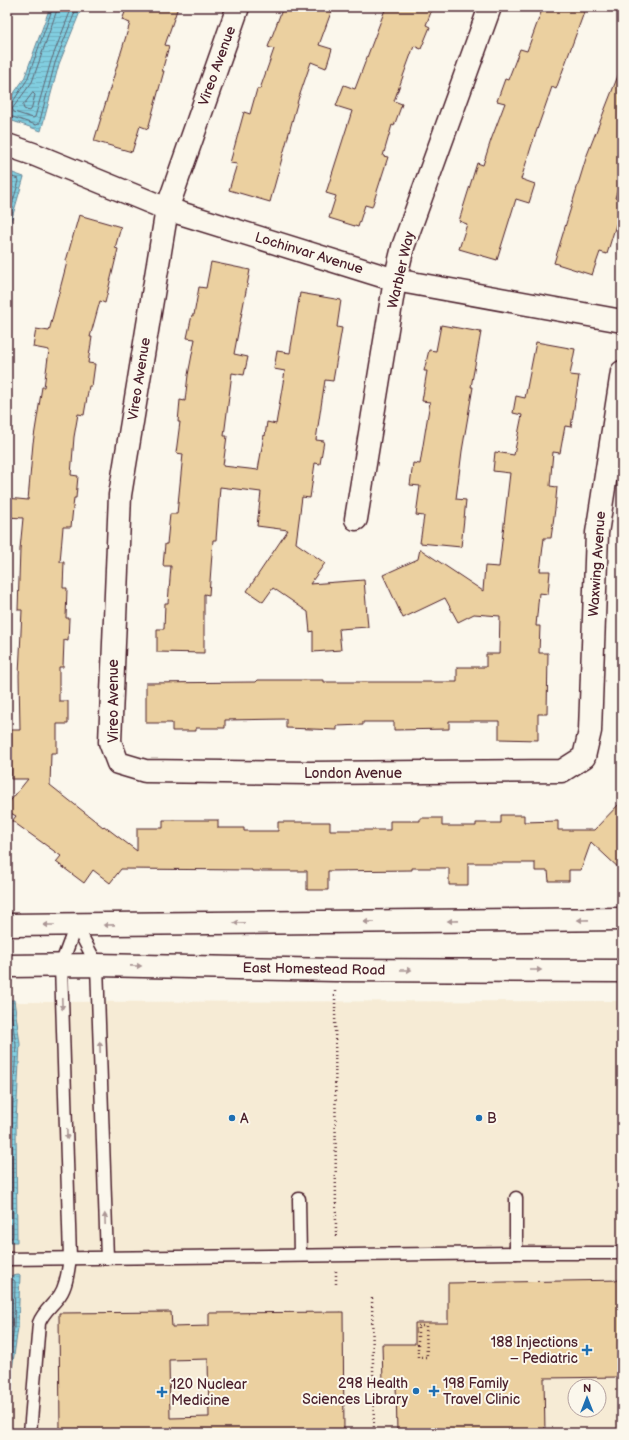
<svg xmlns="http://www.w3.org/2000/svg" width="629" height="1440" viewBox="0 0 629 1440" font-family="'Balsamiq Sans',sans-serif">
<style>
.built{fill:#f6ebd5;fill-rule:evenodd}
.water{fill:url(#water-rules);stroke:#6b8898}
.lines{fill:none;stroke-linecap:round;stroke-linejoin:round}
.shore{stroke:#606573;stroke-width:1}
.building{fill:#ebd0a0;stroke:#4a1f2b;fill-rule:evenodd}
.lane-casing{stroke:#4a1f2b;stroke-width:15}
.street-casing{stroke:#4a1f2b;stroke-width:25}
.secondary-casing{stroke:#4a1f2b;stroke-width:25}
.path{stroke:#4a1f2b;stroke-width:2.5;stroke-dasharray:1 3;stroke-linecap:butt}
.lane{stroke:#fbf7ec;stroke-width:12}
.street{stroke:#fbf7ec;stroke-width:22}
.secondary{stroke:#fbf7ec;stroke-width:22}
.oneway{fill:#ab9695}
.poi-dot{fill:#1f6fb2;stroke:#fbf7ec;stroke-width:1.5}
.labels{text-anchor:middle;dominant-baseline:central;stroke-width:4;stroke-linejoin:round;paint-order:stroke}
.street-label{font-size:14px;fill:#4a1f2b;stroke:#fbf7ec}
.poi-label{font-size:14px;fill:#4a1f2b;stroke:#fbf7ec;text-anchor:start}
</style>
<defs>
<pattern id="water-rules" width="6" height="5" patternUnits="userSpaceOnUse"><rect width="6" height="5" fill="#81cee0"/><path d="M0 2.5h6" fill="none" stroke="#71b0c0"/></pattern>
</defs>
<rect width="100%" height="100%" fill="#fbf7ec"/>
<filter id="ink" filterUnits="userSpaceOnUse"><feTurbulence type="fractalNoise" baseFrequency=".025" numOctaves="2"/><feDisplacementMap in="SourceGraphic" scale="8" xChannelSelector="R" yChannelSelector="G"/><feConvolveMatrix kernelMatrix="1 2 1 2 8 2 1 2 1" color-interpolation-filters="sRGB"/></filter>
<g filter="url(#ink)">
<path class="built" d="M 622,1001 L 622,1433 L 7,1433 L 7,1002 ZM 575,1386 L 599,1386 L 599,1410 L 575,1410 Z"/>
<g class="water">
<polygon points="50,7 82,7 59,64 41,131 7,119 7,103 24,79"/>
<polygon points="7,171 24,177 7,235"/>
<polygon points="7,1000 14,1000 20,1044 16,1121 17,1242 7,1242"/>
<polygon points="20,1275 18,1328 7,1403 7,1276"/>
</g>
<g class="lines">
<g class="shore">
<polyline points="58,7 32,82 12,109 14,112 33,118 35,117 51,61 72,7"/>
<polygon points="33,93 35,95 31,110 29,111 24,109 23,106"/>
<polyline points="7,105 12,103 27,80 53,7"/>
<polyline points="7,115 36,125 39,124 55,63 77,7"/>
<polyline points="7,175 18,179 19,181 7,221"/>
<polyline points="7,1004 10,1006 16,1045 12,1121 13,1236 12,1238 7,1238"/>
<polyline points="7,1016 11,1045 7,1118"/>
<polyline points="7,1172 8,1231 7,1233"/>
<polyline points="7,1279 14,1280 15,1282 14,1327 7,1379"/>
<polyline points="7,1284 10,1287 9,1327 7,1342"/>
</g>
</g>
<g class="building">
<polygon points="127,7 178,7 165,45 169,46 162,71 164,71 148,129 140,126 132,152 94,141 130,23 122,20"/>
<polygon points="283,7 333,7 319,45 332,49 326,68 311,62 298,100 270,202 229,190 237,164 230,163 244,112 250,114 257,89 260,89 274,49 268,47"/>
<polygon points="386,7 433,7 426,25 430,27 421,49 414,46 394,101 402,104 394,126 392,125 383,156 388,157 372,207 365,205 358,227 329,218 336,196 326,193 352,111 336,106 344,85 355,89"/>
<polygon points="543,7 586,7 556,89 552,87 533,141 521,179 535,184 529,203 516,199 497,260 459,249 467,224 459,221 477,163 483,165 491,140 505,103 497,101 505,79 508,80 520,49 527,51"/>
<polygon points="621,68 622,68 622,175 615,198 622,200 622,205 607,254 600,252 592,275 554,263 587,155"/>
<polygon points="79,215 121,227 115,248 118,249 105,303 100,301 90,337 92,337 88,363 95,364 92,386 89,386 84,415 78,414 74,437 71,475 78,476 76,498 74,498 71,527 63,527 60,562 64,562 63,588 67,588 66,618 69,618 68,641 64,640 63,667 59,667 59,701 68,701 68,724 57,724 57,753 51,753 50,785 103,827 104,826 137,851 137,828 163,828 163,820 218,820 218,828 244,828 244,831 278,831 278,822 330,822 330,830 390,830 390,821 420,821 420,818 442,818 442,826 476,826 476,823 501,823 501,815 524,815 524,822 558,821 558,830 594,830 622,801 622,871 591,842 581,870 569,870 569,881 549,881 548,871 535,871 535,863 468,863 468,885 449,885 449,868 412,868 412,870 328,871 328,890 307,890 307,871 252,871 252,870 121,869 110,883 93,870 84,883 56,862 61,856 12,821 16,816 7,811 7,805 28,779 11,779 11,730 20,730 19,675 22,610 18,610 20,549 23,518 7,517 7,498 28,500 33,443 42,387 44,387 49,350 33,347 36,329 49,331 67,262 66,261"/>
<polygon points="211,262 250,270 234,354 248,357 244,375 232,373 224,436 227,436 223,466 258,470 264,435 265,436 267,422 276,424 285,371 274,369 277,351 290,353 300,293 341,300 337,327 342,328 333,381 325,380 316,440 324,441 320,464 315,463 310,498 302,497 296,543 325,563 310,584 364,580 368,627 339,629 341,650 313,652 313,631 310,632 308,612 273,588 263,602 247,591 288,530 257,526 261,492 220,487 216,540 213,540 209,595 204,594 204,653 157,652 157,629 164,629 165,603 168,603 171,566 163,566 165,544 167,544 170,514 177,514 183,454 176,453 180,422 178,422 180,400 185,401 188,375 195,339 187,338 192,315 194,315 199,287 206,288"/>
<polygon points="441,325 481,332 471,387 473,387 462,451 456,499 466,500 461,547 420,543 424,516 416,515 420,486 410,485 413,463 420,464 430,402 422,401 427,371 424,371 429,350 436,351"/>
<polygon points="536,342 575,349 570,375 579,376 571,427 565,426 560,453 553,452 550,486 557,487 555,509 551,538 544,538 540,571 550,571 548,594 539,593 536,626 540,626 539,653 548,653 547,714 538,714 538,740 499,739 499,721 449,721 449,729 394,730 394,722 363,722 363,725 337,726 337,730 286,728 286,719 225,720 225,728 196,728 196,731 172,731 172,723 146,723 146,683 256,682 258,680 324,680 324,682 457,682 457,667 486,667 486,654 499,654 500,616 474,614 458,622 445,598 403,618 383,575 418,559 420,549 483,591 485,566 499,567 510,473 493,471 495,452 514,455 522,415 513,413 516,396 525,398"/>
<polygon points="622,1280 622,1377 544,1378 545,1433 397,1433 396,1382 383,1382 382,1344 415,1344 415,1323 448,1323 448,1283"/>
<path d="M 171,1312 L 172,1327 L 209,1326 L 209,1313 L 343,1312 L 344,1433 L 60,1433 L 59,1313 ZM 208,1359 L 209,1417 L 170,1418 L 169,1360 Z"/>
</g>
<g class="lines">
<defs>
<g id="lane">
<polyline points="76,925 97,965 107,1258"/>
<polyline points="516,1198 516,1253"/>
<polyline points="299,1199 300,1255"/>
<polyline points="7,1259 516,1253 622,1253"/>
<path d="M 30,1433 L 39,1323 C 43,1312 53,1305 60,1295 C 67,1285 68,1270 70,1258 L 61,965 L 76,925"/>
</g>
<g id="street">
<polyline points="238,7 167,209 120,495 110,742 118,763 145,771 310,773 562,771 584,757 590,731 597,533 622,372"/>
<polyline points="356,519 395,280 403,247 490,7"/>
</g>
<g id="secondary">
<polyline points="7,145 33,154 167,209 395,280 622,321"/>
<polyline points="7,925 622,919"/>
<polyline points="7,966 97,965 335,970 622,971"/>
</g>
</defs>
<use href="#lane" class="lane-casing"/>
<use href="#street" class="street-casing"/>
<use href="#secondary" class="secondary-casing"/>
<g class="path">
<polyline points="335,991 336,1238"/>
<polyline points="336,1271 336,1285"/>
<polyline points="372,1298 374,1433"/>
<polygon points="418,1326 426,1326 427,1357 418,1357"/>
</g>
<use href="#lane" class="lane"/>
<use href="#street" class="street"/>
<use href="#secondary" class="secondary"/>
</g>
<defs><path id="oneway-solid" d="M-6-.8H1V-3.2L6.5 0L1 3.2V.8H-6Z"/></defs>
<g class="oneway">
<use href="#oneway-solid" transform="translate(583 920) rotate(179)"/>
<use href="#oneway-solid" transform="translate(453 921) rotate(179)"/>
<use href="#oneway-solid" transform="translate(369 922) rotate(179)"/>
<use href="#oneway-solid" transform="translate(239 923) rotate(179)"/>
<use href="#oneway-solid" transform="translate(49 925) rotate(180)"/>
<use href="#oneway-solid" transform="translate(109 925) rotate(179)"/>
<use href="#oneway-solid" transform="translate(136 966) rotate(1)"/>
<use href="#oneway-solid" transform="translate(406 970)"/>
<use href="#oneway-solid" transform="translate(536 970)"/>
<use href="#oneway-solid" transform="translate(62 1004) rotate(88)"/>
<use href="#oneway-solid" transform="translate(100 1047) rotate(-92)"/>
<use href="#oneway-solid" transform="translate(67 1134) rotate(88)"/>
<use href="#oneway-solid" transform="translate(105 1219) rotate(-92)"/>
</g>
</g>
<g class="poi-dot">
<circle cx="232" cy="1118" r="4"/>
<circle cx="479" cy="1118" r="4"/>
<path d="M585 1344h4v4h4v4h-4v4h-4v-4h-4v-4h4z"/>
<circle cx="416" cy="1391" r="4"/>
<path d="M432 1385h4v4h4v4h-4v4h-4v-4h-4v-4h4z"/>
<path d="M160 1386h4v4h4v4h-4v4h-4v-4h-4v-4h4z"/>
</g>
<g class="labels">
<g class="street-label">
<text transform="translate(217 66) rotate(-70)">Vireo Avenue</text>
<text transform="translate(309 253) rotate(17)">Lochinvar Avenue</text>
<text transform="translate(401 270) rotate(-77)">Warbler Way</text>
<text transform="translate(139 379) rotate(-81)">Vireo Avenue</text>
<text transform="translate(597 564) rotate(-86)">Waxwing Avenue</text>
<text transform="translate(113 701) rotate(-90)">Vireo Avenue</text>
<text x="353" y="773">London Avenue</text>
<text transform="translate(314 969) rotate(1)">East Homestead Road</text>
</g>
<g class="poi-label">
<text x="240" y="1118">A</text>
<text x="487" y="1118">B</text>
<text x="578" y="1342" text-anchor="end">188 Injections<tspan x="578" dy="16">– Pediatric</tspan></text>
<text x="408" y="1383" text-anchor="end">298 Health<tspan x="408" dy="16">Sciences Library</tspan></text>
<text x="443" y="1383">198 Family<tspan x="443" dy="16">Travel Clinic</tspan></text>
<text x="171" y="1384">120 Nuclear<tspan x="171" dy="16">Medicine</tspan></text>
</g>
</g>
<rect width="629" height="1440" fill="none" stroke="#fbf7ec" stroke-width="24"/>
<rect x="12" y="12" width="605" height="1416" fill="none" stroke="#4a1f2b" stroke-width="1.5" filter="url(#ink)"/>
<g transform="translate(587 1398)"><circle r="19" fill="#fbf7ec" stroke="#b4a19f"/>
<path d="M0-3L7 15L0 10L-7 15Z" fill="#1f6fb2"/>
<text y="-6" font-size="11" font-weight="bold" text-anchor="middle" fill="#4a1f2b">N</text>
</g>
</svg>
